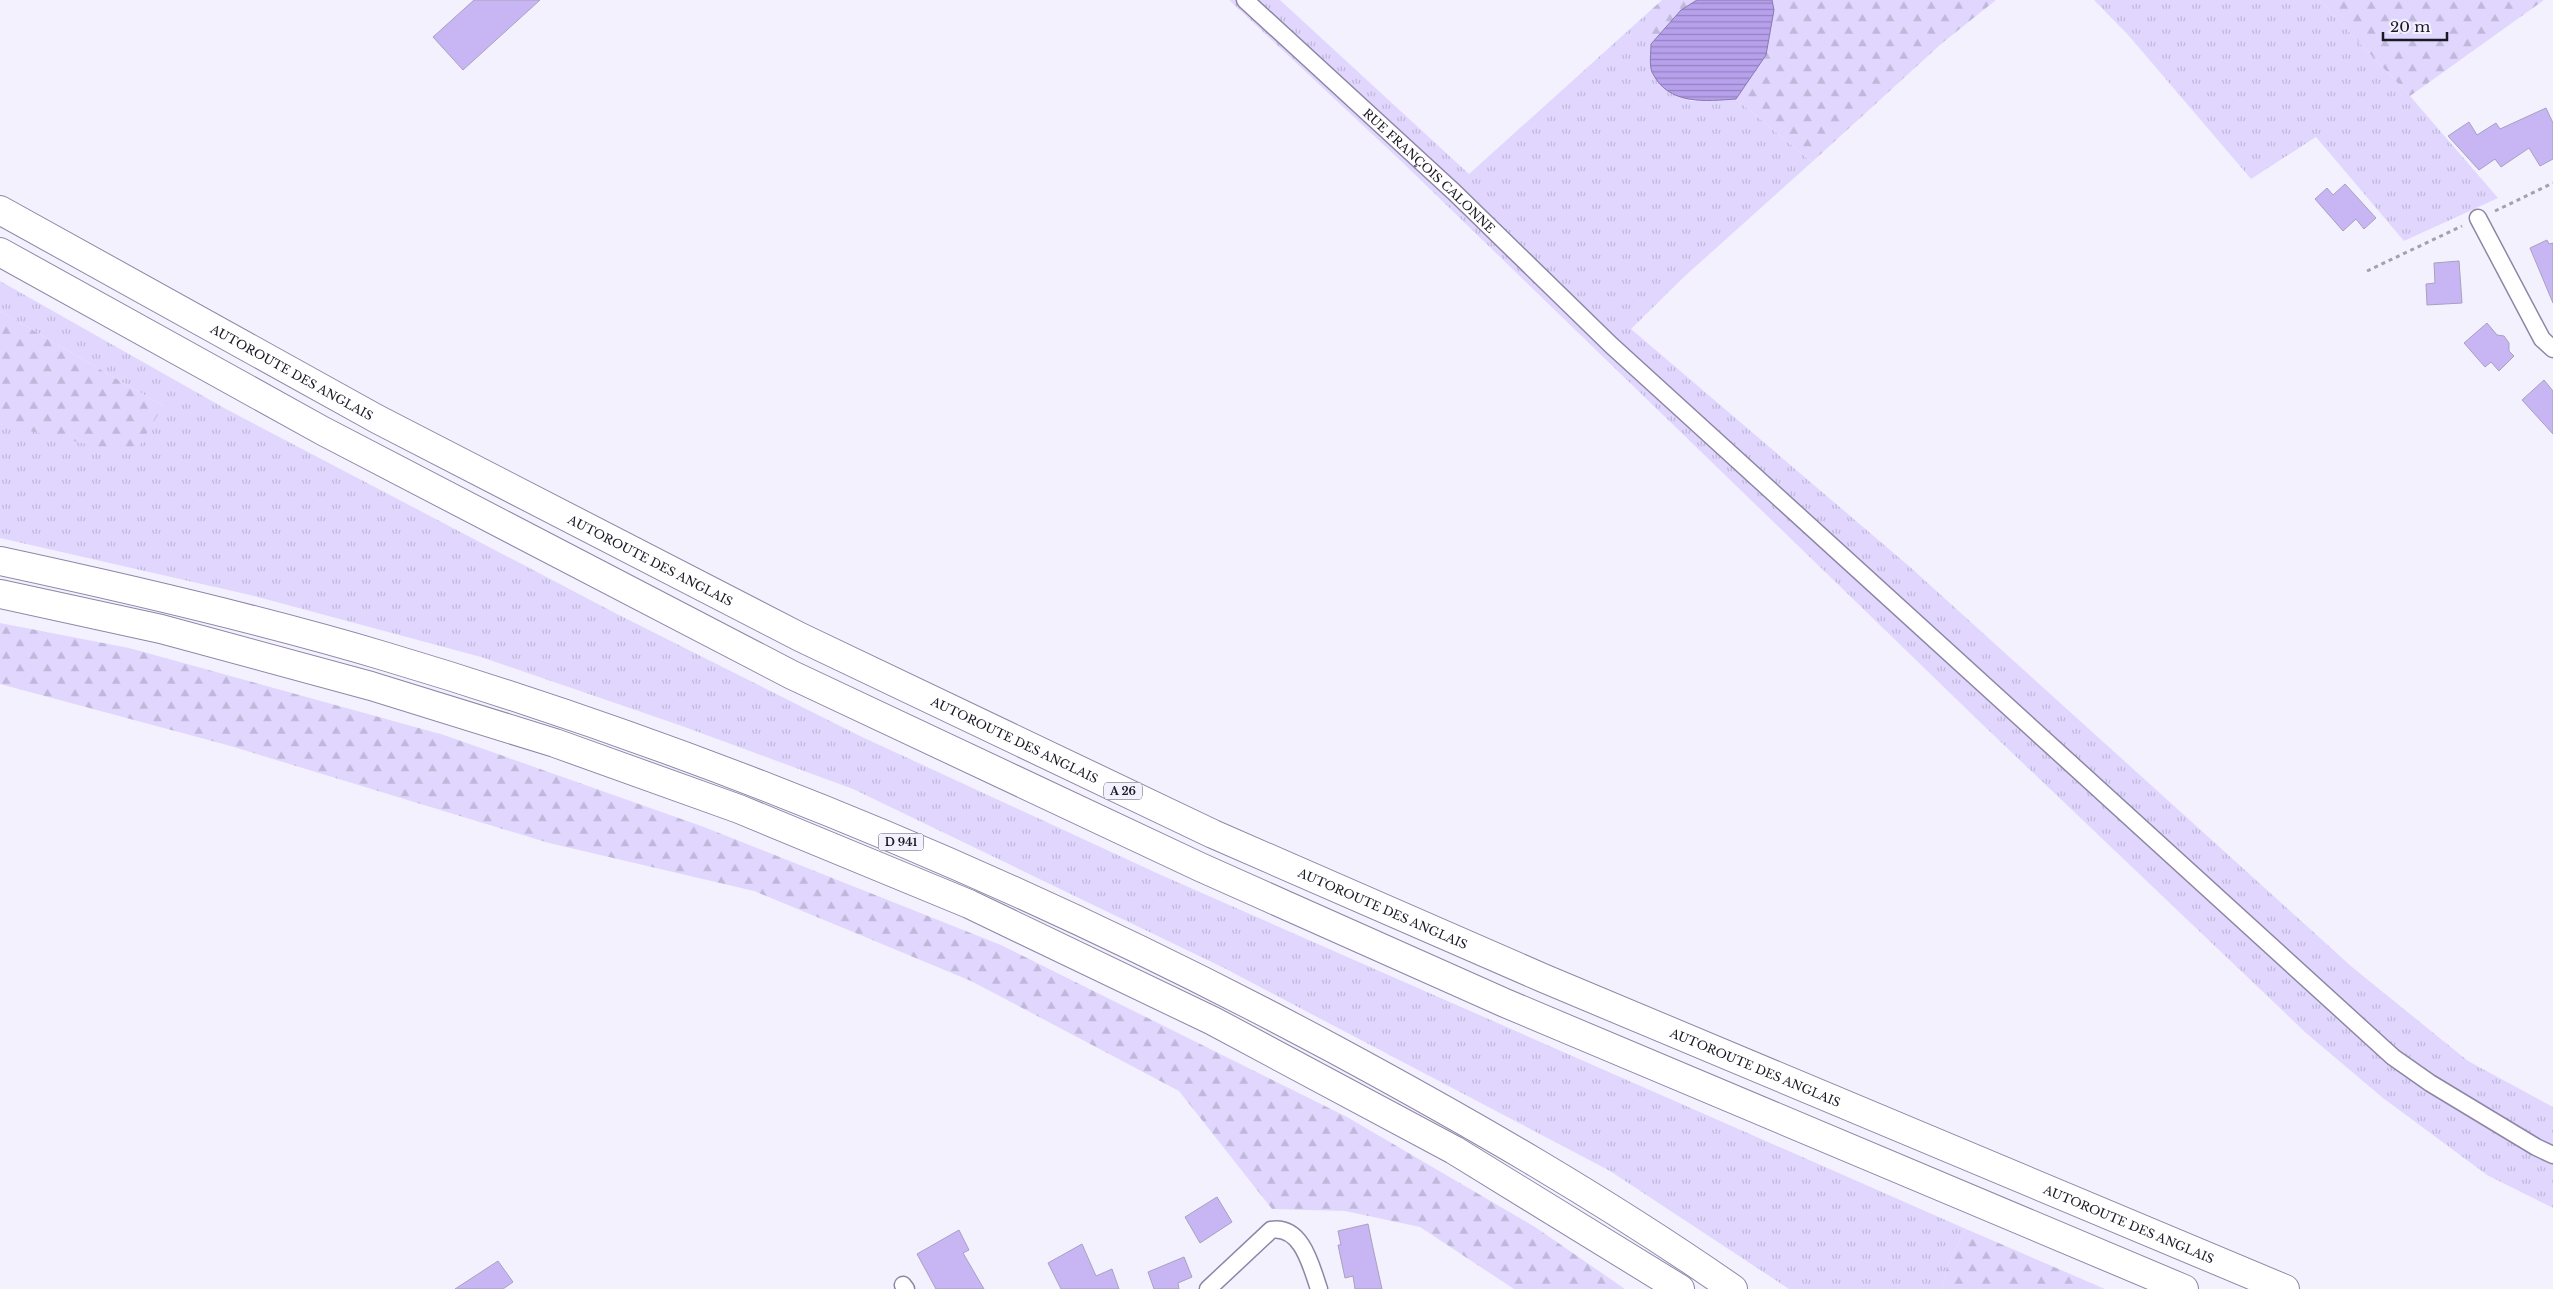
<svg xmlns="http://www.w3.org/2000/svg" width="2553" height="1289" viewBox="0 0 2553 1289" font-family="'Libre Baskerville',serif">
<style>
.grass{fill:url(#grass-tufts)}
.forest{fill:url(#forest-firs)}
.water{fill:url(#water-rules);stroke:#8878b0}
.building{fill:#c8b6f4;stroke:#a8a0c0}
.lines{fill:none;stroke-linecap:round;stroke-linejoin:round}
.minor-casing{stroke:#8f86a6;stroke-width:19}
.trunk-casing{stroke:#8f86a6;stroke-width:30}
.motorway-casing{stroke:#8f86a6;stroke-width:30}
.path{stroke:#a4a1ae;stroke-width:3;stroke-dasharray:4 4;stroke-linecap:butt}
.minor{stroke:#fff;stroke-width:16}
.trunk{stroke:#fff;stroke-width:28}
.motorway{stroke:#fff;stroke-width:28}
.labels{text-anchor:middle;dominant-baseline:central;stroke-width:4.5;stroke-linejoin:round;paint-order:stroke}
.shield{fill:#f4f1ff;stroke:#5d5a66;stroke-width:1}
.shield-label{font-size:11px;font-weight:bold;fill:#1c1925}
.street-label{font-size:12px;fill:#1c1925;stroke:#f4f1ff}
</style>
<defs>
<pattern id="grass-tufts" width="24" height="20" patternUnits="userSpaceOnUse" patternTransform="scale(1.25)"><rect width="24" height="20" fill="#e1d7fe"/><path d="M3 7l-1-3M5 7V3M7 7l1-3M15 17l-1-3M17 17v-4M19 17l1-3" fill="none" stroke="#c0b8da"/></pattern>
<pattern id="forest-firs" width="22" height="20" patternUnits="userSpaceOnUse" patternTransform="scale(1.25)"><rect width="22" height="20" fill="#e1d7fe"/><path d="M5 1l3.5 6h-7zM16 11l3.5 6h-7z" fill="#c0b8da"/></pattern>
<pattern id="water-rules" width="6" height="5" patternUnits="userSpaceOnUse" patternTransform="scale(1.25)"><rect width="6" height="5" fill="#b7a0ec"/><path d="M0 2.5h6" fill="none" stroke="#9482bf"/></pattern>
</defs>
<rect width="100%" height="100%" fill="#f4f1ff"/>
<g class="grass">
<polygon points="1229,0 1280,0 1469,174 1652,9 1652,71 1691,101 1736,99 1812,162 1685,276 1631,329 1910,567 2352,967 2468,1061 2553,1107 2553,1208 2487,1175 2383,1098 2306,1033 1984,726 1401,161"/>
<polygon points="2094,0 2319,0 2410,96 2498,198 2404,241 2316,137 2251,179 2129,36"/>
<polygon points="0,281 226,409 617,614 860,736 1161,875 1966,1229 1947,1266 1942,1289 1789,1289 1610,1171 1222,967 853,789 679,725 481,657 250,595 0,538 0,424 18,427 163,406 0,311"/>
</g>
<g class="forest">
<polygon points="1662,0 1697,0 1681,10 1651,44 1652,9"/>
<polygon points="1772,0 1996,0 1941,44 1812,162 1736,99 1766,55 1774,10"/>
<polygon points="2319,0 2544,0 2410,96"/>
<polygon points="0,311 163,406 134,455 0,424"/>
<polygon points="0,623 129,648 444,735 704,827 1001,945 1347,1117 1535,1227 1625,1289 1514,1289 1420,1227 1345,1211 1272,1209 1179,1091 971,981 754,891 549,843 227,745 0,684"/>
<polygon points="1966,1229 2105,1289 1942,1289 1947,1266"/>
</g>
<path class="water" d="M 1697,0 L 1772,0 L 1774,10 L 1766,55 L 1736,99 C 1706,101 1668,106 1652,72 C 1649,65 1651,52 1651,44 L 1681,10 Z"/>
<g class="building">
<polygon points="474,0 540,0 463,70 433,37"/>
<polygon points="2546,108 2553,123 2553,159 2540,166 2529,148 2501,167 2495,159 2479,170 2448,136 2469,122 2477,135 2496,123 2500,129"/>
<polygon points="2345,184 2376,218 2364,229 2356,219 2343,231 2315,199 2327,188 2333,195"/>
<polygon points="2547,240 2549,244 2553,243 2553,303 2530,248"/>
<polygon points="2459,261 2462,303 2427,305 2426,284 2435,283 2434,263"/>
<polygon points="2487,323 2497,335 2504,336 2509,343 2509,351 2514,356 2499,371 2491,362 2485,367 2464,343"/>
<polygon points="2544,380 2553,391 2553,434 2522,400"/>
<polygon points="1217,1197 1232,1222 1200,1243 1185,1217"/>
<polygon points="1368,1224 1373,1248 1382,1289 1355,1289 1353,1276 1345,1278 1338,1245 1341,1245 1338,1231"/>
<polygon points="959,1230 969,1250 963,1253 984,1289 936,1289 917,1254"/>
<polygon points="1082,1244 1096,1276 1112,1269 1119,1289 1061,1289 1048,1263"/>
<polygon points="1184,1257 1192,1277 1178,1283 1179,1289 1154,1289 1148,1272"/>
<polygon points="498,1261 513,1282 503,1289 455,1289"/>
</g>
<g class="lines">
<defs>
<g id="minor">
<path id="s1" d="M 1245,0 L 1454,192 L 1611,345 L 2393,1057 L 2430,1083 L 2536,1147 L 2553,1155"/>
<polyline points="2478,218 2542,339 2553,349"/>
<polyline points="903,1285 906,1289"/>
<path d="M 1208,1289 L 1271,1230 C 1302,1225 1311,1266 1319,1289"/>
</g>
<g id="trunk">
<path d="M 0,561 C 130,589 260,619 387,657 C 716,755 1032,887 1334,1049 C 1471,1123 1605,1200 1733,1289"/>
<polyline points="0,594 161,629 371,686 555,743 739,809 969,904 1213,1021 1454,1150 1680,1289"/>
</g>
<g id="motorway">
<path id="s2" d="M 0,210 L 377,419 L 800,637 L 1213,834 L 1543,978 L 2285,1289"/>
<polyline points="0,252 323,431 792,675 1200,867 1505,1003 2184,1289"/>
</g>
</defs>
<use href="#minor" class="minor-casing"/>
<use href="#trunk" class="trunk-casing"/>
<use href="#motorway" class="motorway-casing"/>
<g class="path">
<polyline points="2495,211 2553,183"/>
<polyline points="2367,271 2462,226"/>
</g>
<use href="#minor" class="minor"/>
<use href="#trunk" class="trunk"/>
<use href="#motorway" class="motorway"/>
</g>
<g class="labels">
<g class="shield">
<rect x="1104" y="782.5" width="38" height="17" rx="4"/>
<rect x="878.5" y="833.5" width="45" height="17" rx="4"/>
</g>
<g class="shield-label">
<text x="1123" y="791">A 26</text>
<text x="901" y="842">D 941</text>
</g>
<g class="street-label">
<text stroke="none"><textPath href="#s1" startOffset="251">RUE FRANÇOIS CALONNE</textPath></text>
<text stroke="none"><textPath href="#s2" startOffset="334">AUTOROUTE DES ANGLAIS</textPath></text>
<text stroke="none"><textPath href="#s2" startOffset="739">AUTOROUTE DES ANGLAIS</textPath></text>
<text stroke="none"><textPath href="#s2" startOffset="1145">AUTOROUTE DES ANGLAIS</textPath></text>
<text stroke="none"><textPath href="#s2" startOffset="1550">AUTOROUTE DES ANGLAIS</textPath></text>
<text stroke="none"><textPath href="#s2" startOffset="1955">AUTOROUTE DES ANGLAIS</textPath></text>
<text stroke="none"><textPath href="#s2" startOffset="2360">AUTOROUTE DES ANGLAIS</textPath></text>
</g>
</g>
<path d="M2383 32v8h64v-8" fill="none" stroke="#1c1925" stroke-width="2.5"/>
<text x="2390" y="32" font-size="15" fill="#1c1925" stroke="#f4f1ff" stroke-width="4" paint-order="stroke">20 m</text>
</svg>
